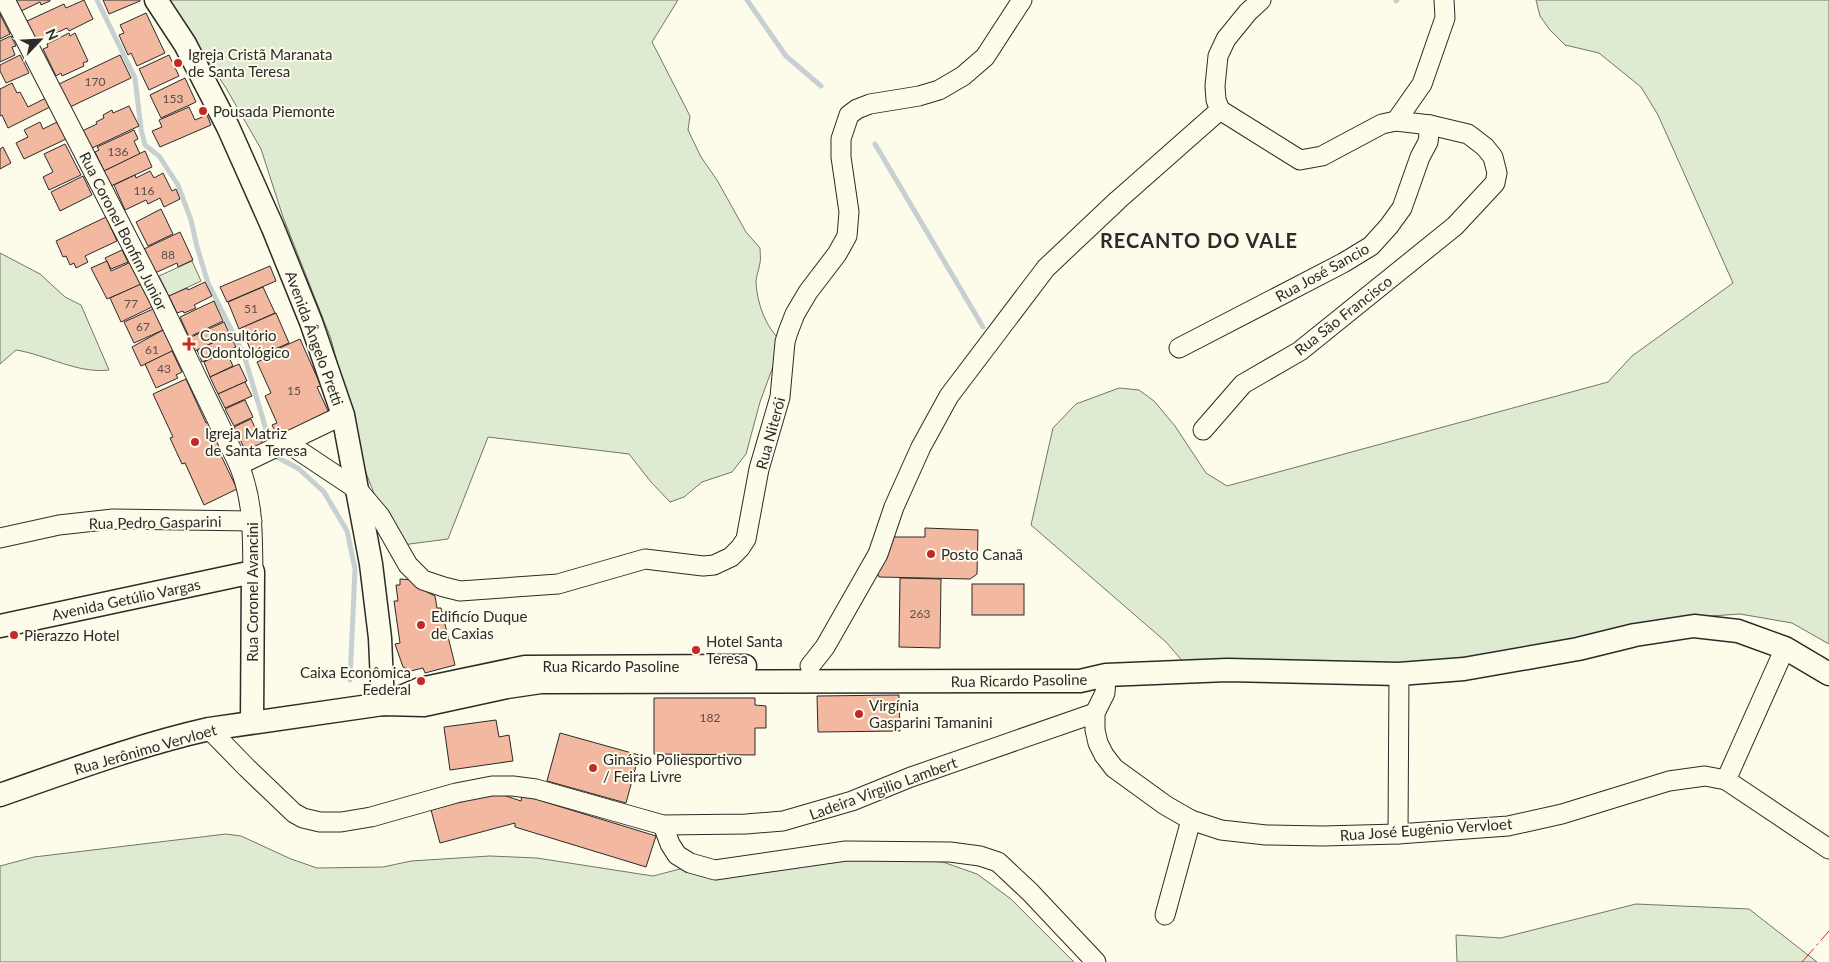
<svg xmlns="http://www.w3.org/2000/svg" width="1829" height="962" viewBox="0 0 1829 962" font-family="Lato,sans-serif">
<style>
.green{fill:#deebd1;stroke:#74746e}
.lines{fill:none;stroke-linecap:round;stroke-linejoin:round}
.stream{stroke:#c7d0d0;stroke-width:5}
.building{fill:#f2b8a0;stroke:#2b2b2b}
.minor-casing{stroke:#2b2b2b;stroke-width:21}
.major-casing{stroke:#2b2b2b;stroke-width:25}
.minor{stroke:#fdfbea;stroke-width:19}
.major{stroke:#fdfbea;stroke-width:22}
.power{stroke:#c62828;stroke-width:1;stroke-dasharray:18 4 2.5 4;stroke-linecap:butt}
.poi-dot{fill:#c62828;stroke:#fdfbea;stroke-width:2}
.labels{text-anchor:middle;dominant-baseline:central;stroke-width:4;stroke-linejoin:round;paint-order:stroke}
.number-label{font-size:12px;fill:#5d4e48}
.poi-label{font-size:15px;fill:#2b2b2b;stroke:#fdfbea;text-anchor:start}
.street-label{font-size:15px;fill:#2b2b2b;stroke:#fdfbea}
.district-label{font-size:20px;font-weight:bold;letter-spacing:1px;fill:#2b2b2b;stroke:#fdfbea}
</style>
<rect width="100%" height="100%" fill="#fdfbea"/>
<g class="green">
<path d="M 167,0 L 678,0 L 652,42 L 690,116 L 688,130 L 701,157 L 717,180 L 746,232 L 760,248 C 760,253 761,258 760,263 C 759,270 756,276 756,282 C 757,304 766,328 782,342 L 760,402 L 746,454 L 732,472 L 702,482 L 684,497 L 670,502 L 651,482 L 629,454 L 488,437 L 448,539 L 402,545 L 375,496 L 366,473 L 331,339 L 283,217 L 261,149 L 226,88 Z"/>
<polygon points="1536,0 1829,0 1829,644 1792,623 1740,614 1711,616 1584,636 1480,660 1430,668 1185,664 1166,642 1031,525 1053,428 1076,404 1119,388 1139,390 1154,401 1175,426 1206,473 1227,486 1608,382 1632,356 1733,283 1658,115 1641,87 1599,53 1565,45 1550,30 1540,16"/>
<path d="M 0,253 L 40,274 L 65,297 L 81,305 L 109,370 C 78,374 47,355 16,350 L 0,364 Z"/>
<polygon points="192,261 201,281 169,296 159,276"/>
<polygon points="226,834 241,836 291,859 317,868 383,867 411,861 490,856 537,858 653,876 695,865 842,856 943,862 977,874 1011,899 1074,962 0,962 0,866 34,857"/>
<polygon points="1636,904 1749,909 1817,962 1457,962 1456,935 1501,938"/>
</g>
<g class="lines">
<g class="stream">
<polyline points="97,0 135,78 141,129 145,145 159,156 178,185 191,220 197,247 208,283 244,355 265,426 269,446"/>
<polyline points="747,0 786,56 821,86"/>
<polyline points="1396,1 1397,0"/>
<polyline points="875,144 983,327"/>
<polyline points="273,453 277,457 299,469 324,492 347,531 355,569 350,680"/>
</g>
</g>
<g class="building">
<polygon points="16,0 50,0 50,1 41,5 40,2 21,11"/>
<polygon points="84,0 93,19 69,31 67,28 37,42 27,21 64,4 66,8"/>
<polygon points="103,0 140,0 140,1 109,14"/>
<polygon points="146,13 165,53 137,66 131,53 128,55 119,35 124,33 120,25"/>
<polygon points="0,14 10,34 0,39"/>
<polygon points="69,33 70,36 75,33 88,61 83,63 84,66 62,76 61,73 56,76 43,49 48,47 47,44"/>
<polygon points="11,36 16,46 12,47 15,55 0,62 0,41"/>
<polygon points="20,55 29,73 6,83 0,71 0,65"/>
<polygon points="120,55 131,78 70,107 59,84"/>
<polygon points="169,55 179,76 149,90 139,69"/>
<polygon points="185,78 196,102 161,118 150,95"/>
<polygon points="12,83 17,93 20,92 28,107 46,98 50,107 8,128 2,115 0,116 0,89"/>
<polygon points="129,106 139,126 90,149 82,131 97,124 96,122 104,118 103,115 112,110 113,113"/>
<polygon points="189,107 195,120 207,115 211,125 160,147 152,131 162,127 159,120"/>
<polygon points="40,122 43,129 57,122 66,139 24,159 16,143 28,137 24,130"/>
<polygon points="134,130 138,139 134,141 140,154 104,171 95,152 99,150 97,147"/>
<polygon points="65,144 81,175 49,190 43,177 53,172 44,154"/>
<polygon points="3,147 11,163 0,169 0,149"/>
<polygon points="145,151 152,167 111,186 104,171"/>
<polygon points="150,171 154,178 163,173 172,191 176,189 180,199 164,207 160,198 148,204 146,200 125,210 114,185 135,175 136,178"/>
<polygon points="83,176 92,195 60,211 51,192"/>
<polygon points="161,209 173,234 148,246 136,222"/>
<polygon points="106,217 117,241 85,256 88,262 76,268 74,263 70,265 66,256 63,257 56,241"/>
<polygon points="180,232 193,260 178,267 177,263 155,273 144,249"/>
<polygon points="122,250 128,262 111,269 105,258"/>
<polygon points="107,261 111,271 131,262 142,284 107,299 91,268"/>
<polygon points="270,266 276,281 227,302 220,287"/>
<polygon points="205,282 212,296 194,305 196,308 184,313 183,311 177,313 169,296 187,288 188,290"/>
<polygon points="141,284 152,307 121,322 110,298"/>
<polygon points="263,287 275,313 239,329 228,302"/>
<polygon points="214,301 223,321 189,337 180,317"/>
<polygon points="153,309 163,330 134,343 124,322"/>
<polygon points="276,313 289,343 254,358 241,328"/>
<polygon points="224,322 230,335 195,351 189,338"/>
<polygon points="163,330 173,351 141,366 132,347"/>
<polygon points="230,335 236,347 202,362 197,350"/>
<polygon points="300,339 321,386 317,387 328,411 327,416 278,438 272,425 277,423 265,396 271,393 257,362 275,354 273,351"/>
<polygon points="172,351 182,372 176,375 178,378 156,388 145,364"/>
<polygon points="226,351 233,366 210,377 204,362"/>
<polygon points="239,364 247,381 218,394 210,377"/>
<polygon points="186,379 206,423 209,422 220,446 217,447 237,489 204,505 185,463 182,464 170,438 173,437 153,394"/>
<polygon points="245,382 252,396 225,408 218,394"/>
<polygon points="245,400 253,417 234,426 225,409"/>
<polygon points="251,419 263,444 246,452 234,427"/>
<polygon points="925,528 978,530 977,574 970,579 879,577 877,572 893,537 925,537"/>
<polygon points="900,578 941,579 940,648 899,647"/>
<polygon points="400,579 413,580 425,591 435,596 437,608 441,608 455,665 425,673 423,668 411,671 403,667 395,644 400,643 394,601 398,601 396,585 400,585"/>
<rect x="972" y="584" width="52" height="31"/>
<polygon points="899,695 900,731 818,732 817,696"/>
<polygon points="654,698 755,698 755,705 766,706 766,728 755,728 755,755 654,754"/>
<polygon points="496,720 499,737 509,735 513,761 450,770 444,727"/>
<polygon points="560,733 639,755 626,803 547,781"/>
<polygon points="504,790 506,796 521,801 522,795 656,836 646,867 515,827 515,823 440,843 431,810"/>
</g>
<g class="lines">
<defs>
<g id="minor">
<path d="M 5,0 L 158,297 L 239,465 C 254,503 252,531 253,572"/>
<polyline points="1396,121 1422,84 1445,18 1444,0"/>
<polyline points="1179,348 1343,263 1371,246 1389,226 1402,208 1420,157 1428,142 1430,125"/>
<polyline points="1203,430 1243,384 1300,351 1455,226 1495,183 1497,173 1493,157 1485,147 1468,134 1430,125 1396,121 1382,124 1322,156 1300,160 1220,110 1216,100 1215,86 1218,56 1226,39 1248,12 1261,0"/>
<polyline points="286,442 358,490 380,516 408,565 423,580 444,587 460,591 558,584 645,559 703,566 714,565 731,557 740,548 746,539 759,469 780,397 785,342 788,332 795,314 808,292 837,254 847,236 849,212 841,157 841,139 849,115 857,109 870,104 919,96 939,90 963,76 985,57 1022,0"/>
<polyline points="239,465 343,415"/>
<polyline points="0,538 59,525 113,519 252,521"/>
<polyline points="810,666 825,647 878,554 894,507 921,447 949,396 1046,268 1118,200 1220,110"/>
<polyline points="1106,675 1105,693 1095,713 1095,730 1098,743 1104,755 1114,768 1165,805 1191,820 1221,830 1266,835 1323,836 1398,834 1508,826 1562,814 1669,781 1705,776 1726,780 1829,849"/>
<polyline points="209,729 247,768 294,813 303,818 320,822 341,822 371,817 456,793 492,786 513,786 536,789 663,825 746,824 783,821 852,801 911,777 1095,713"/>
<polyline points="1726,780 1785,648"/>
<polyline points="663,825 670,844 677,855 690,863 715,870 846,851 950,852 980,856 998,862 1030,892 1096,962"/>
<polyline points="1398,834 1399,674"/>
<polyline points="1165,915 1191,820"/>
</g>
<g id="major">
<polyline points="156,0 185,44 228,127 273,228 311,322 343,415 371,564 380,638 383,704"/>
<polyline points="0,626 253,572 252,721"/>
<polyline points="394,700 420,689 525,667 745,666"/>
<path d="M 0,795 C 69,771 138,745 209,729 L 383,704 L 424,705 L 507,687 L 541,682 L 1080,681 L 1106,675 L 1227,670 L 1399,674 L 1464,669 L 1578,649 L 1635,635 L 1694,626 L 1738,631 L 1785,648 L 1829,674"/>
</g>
</defs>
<use href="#minor" class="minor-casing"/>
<use href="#major" class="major-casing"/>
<use href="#minor" class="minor"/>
<use href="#major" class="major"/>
<polyline class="power" points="1802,962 1829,931"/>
</g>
<g class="poi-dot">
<circle cx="178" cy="63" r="5"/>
<circle cx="203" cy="111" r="5"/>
<path d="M186.5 336.5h5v5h5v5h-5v5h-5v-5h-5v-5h5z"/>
<circle cx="195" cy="442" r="5"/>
<circle cx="931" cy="554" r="5"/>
<circle cx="421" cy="625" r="5"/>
<circle cx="14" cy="635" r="5"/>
<circle cx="696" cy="650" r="5"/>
<circle cx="421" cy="681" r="5"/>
<circle cx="859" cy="714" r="5"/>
<circle cx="593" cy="768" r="5"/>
</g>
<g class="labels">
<g class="number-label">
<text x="95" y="81">170</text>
<text x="173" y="98">153</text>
<text x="118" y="151">136</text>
<text x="144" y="190">116</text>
<text x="168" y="254">88</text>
<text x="131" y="303">77</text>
<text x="251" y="308">51</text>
<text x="143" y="326">67</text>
<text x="152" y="349">61</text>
<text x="164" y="368">43</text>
<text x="294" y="390">15</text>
<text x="920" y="613">263</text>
<text x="710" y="717">182</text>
</g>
<g class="poi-label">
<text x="188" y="54">Igreja Cristã Maranata<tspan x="188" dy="17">de Santa Teresa</tspan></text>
<text x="213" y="111">Pousada Piemonte</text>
<text x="200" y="335">Consultório<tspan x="200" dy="17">Odontológico</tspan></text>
<text x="205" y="433">Igreja Matriz<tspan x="205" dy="17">de Santa Teresa</tspan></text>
<text x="941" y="554">Posto Canaã</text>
<text x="431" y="616">Edificío Duque<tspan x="431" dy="17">de Caxias</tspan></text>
<text x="24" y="635">Pierazzo Hotel</text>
<text x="706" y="641">Hotel Santa<tspan x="706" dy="17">Teresa</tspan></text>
<text x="411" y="672" text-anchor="end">Caixa Econômica<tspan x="411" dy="17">Federal</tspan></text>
<text x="869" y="705">Virgínia<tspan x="869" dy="17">Gasparini Tamanini</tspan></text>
<text x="603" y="759">Ginásio Poliesportivo<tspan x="603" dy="17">/ Feira Livre</tspan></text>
</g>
<g class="street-label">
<text transform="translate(124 231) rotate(63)">Rua Coronel Bonfim Junior</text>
<text transform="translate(1322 272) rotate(-29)">Rua José Sancio</text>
<text transform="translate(1343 315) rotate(-38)">Rua São Francisco</text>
<text transform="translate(315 338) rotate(70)">Avenida Ângelo Pretti</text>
<text transform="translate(770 433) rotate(-75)">Rua Niterói</text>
<text transform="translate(155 522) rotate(-1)">Rua Pedro Gasparini</text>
<text transform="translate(252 592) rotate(-90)">Rua Coronel Avancini</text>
<text transform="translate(126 599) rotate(-12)">Avenida Getúlio Vargas</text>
<text x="611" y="666">Rua Ricardo Pasoline</text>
<text transform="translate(1019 680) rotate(-1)">Rua Ricardo Pasoline</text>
<text transform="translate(145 749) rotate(-16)">Rua Jerônimo Vervloet</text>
<text transform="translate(883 788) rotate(-20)">Ladeira Virgilio Lambert</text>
<text transform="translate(1426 829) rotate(-4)">Rua José Eugênio Vervloet</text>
</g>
<g class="district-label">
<text x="1199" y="240">RECANTO DO VALE</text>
</g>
</g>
<g transform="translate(40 40) rotate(65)" stroke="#fdfbea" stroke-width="4" paint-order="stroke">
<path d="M0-4L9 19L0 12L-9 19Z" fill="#2b2b2b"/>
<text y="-8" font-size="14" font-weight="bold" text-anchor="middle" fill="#2b2b2b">N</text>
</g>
</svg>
